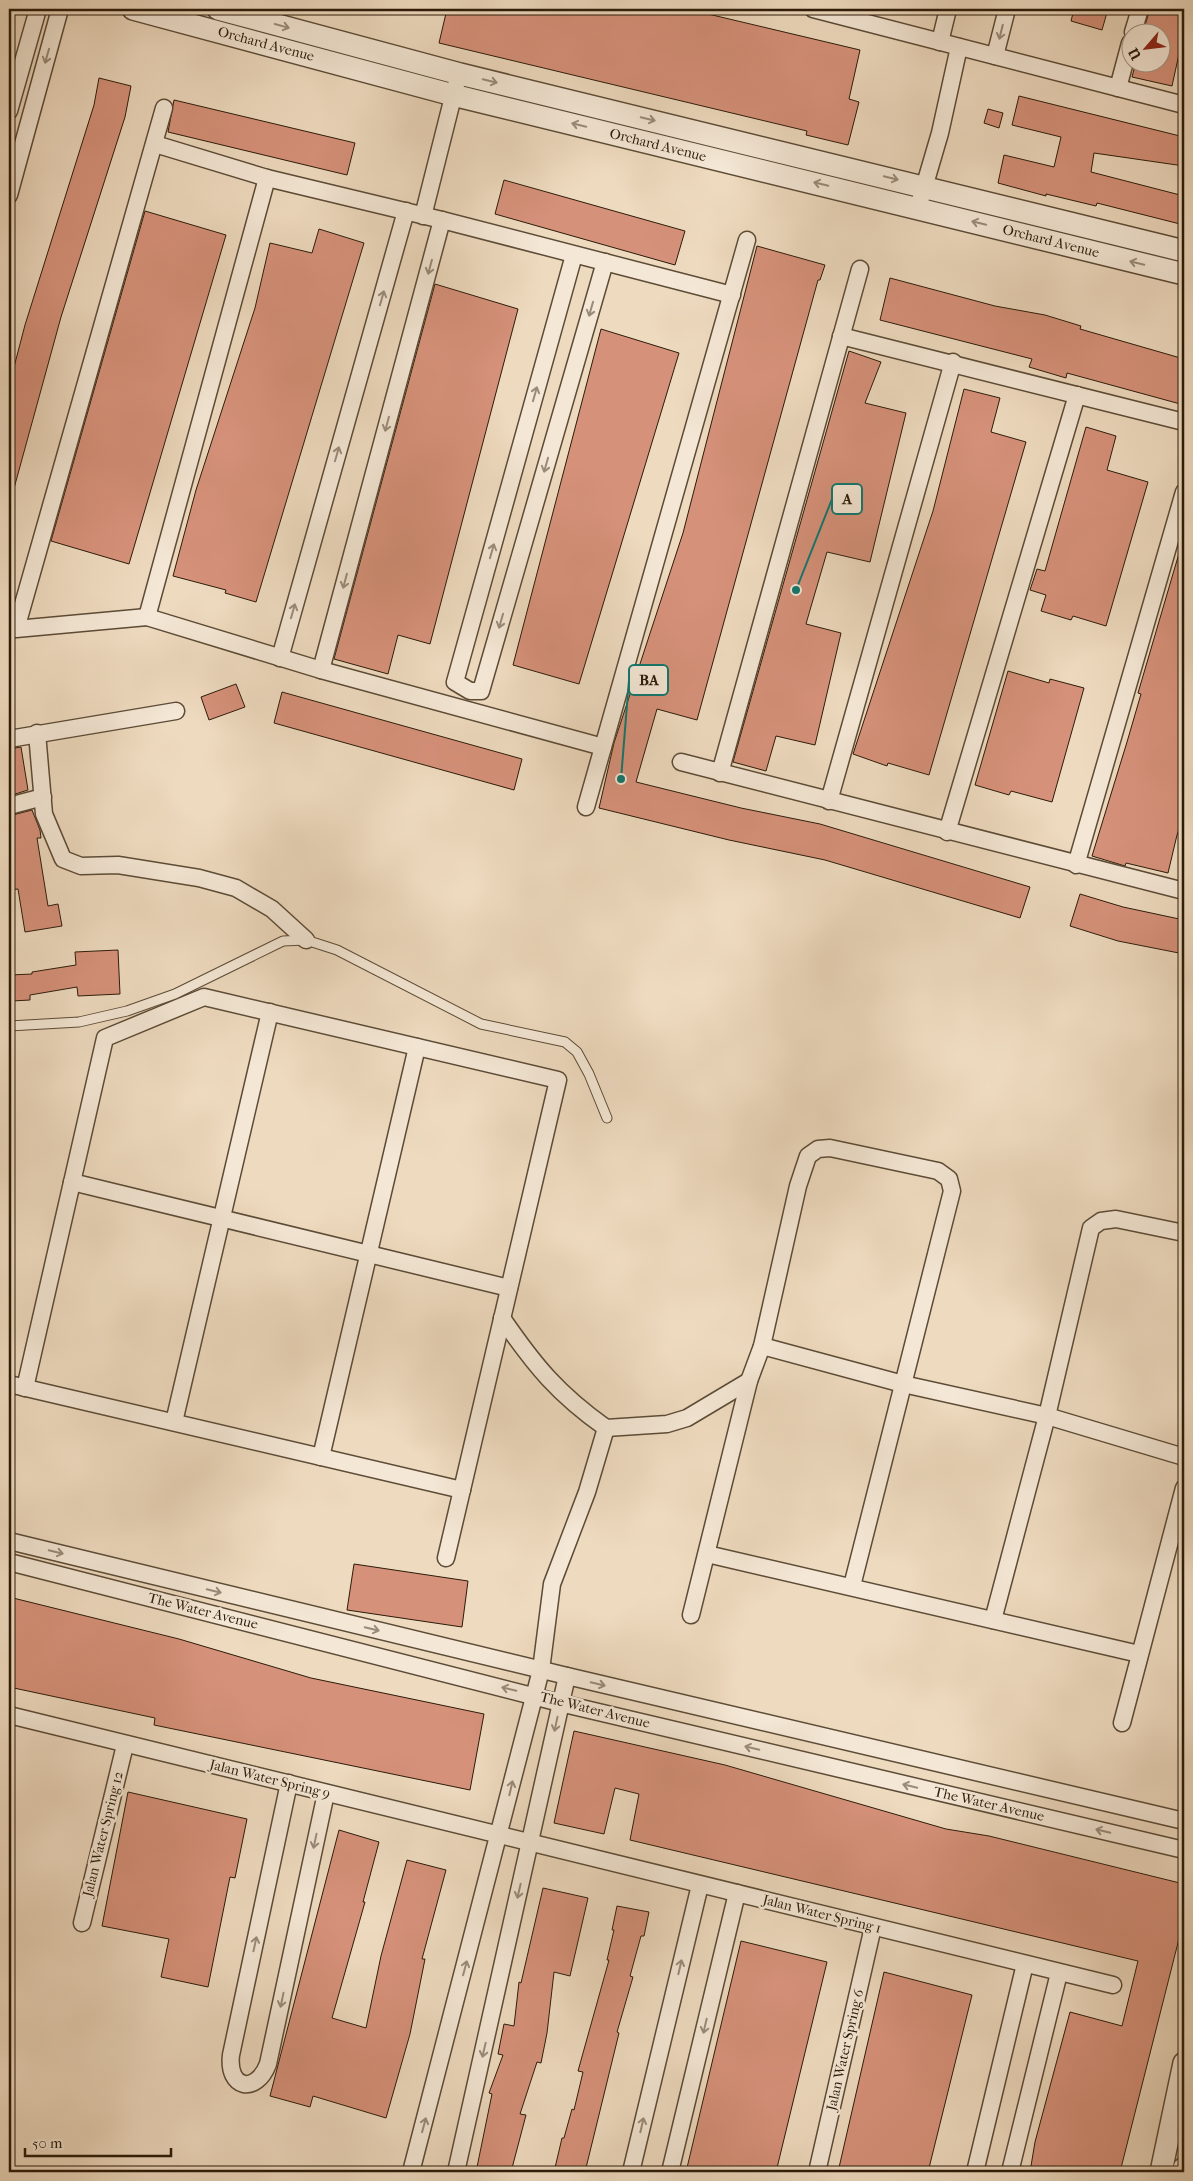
<svg xmlns="http://www.w3.org/2000/svg" width="1193" height="2181" viewBox="0 0 1193 2181" font-family="'IM FELL French Canon',serif">
<style>
.building{fill:#d6917a;stroke:#2b1b09}
.lines{fill:none;stroke-linecap:round;stroke-linejoin:round}
.service-casing{stroke:#5c4b36;stroke-width:11}
.minor-casing{stroke:#5c4b36;stroke-width:19}
.tertiary-casing{stroke:#5c4b36;stroke-width:24}
.service{stroke:#f4e7d5;stroke-width:9}
.minor{stroke:#f4e7d5;stroke-width:16}
.tertiary{stroke:#f4e7d5;stroke-width:21}
.oneway{stroke:#9a8b79}
.labels{text-anchor:middle;dominant-baseline:central;stroke-width:5;stroke-linejoin:round;paint-order:stroke}
.street-label{font-size:14px;fill:#2b1b09;stroke:#f4e7d5}
.leader{fill:none;stroke:#0f766e;stroke-width:2}
.callout-dot{fill:#0f766e;stroke:#f4e7d5;stroke-width:2}
.callout{fill:#f4e7d5;stroke:#0f766e;stroke-width:2}
.callout-label{font-size:15px;text-anchor:middle;font-weight:bold;fill:#2b1b09}
</style>
<rect width="100%" height="100%" fill="#eedabf"/>
<filter id="stains"><feTurbulence type="fractalNoise" baseFrequency=".004" numOctaves="4"/><feColorMatrix values="0 0 0 0 .2 0 0 0 0 .09 0 0 0 0 .02 0 0 0 .5 -.17"/></filter>
<radialGradient id="worn" r=".72"><stop offset=".6" stop-color="#630" stop-opacity="0"/><stop offset="1" stop-color="#630" stop-opacity=".3"/></radialGradient>
<g class="building">
<polygon points="447,9 687,9 860,50 849,99 859,102 848,145 806,135 807,131 439,43"/>
<polygon points="1074,9 1108,9 1102,30 1071,21"/>
<polygon points="1150,9 1184,9 1184,56 1179,54 1172,86 1132,77 1136,62 1160,62 1160,32 1143,32"/>
<polygon points="99,78 131,86 125,117 61,317 13,492 9,491 9,386 25,325 94,105"/>
<polygon points="1019,96 1184,137 1184,166 1094,153 1091,172 1184,196 1184,225 1097,203 1096,206 1046,194 1046,196 998,183 1004,155 1054,167 1061,137 1012,125"/>
<polygon points="174,100 355,143 347,175 168,132"/>
<polygon points="988,109 1003,113 999,128 984,123"/>
<polygon points="504,180 685,231 675,265 495,214"/>
<polygon points="145,211 226,235 129,564 51,541"/>
<polygon points="319,229 364,243 256,602 225,593 226,590 173,576 196,490 255,308 270,243 312,253"/>
<polygon points="757,246 825,265 820,280 818,280 697,720 657,709 636,782 741,808 820,824 1030,887 1020,918 825,860 729,840 599,808 614,743 683,533"/>
<polygon points="890,278 995,306 1045,315 1081,326 1080,329 1184,359 1184,405 1067,373 1066,378 1029,367 1032,359 880,320"/>
<polygon points="435,284 518,309 430,644 398,635 388,674 334,659"/>
<polygon points="601,329 679,353 579,684 513,665"/>
<polygon points="849,351 881,362 865,403 906,413 870,562 827,552 810,610 806,624 841,633 815,745 776,736 766,771 733,762"/>
<polygon points="964,389 1000,398 991,432 1026,442 929,775 888,763 887,766 853,754 933,511"/>
<polygon points="1086,427 1116,436 1107,470 1148,482 1106,626 1073,616 1071,620 1041,611 1046,595 1030,590 1037,569 1045,571"/>
<polygon points="1180,550 1184,551 1184,816 1177,835 1168,873 1126,863 1125,866 1092,856 1127,742 1141,694 1138,693"/>
<polygon points="1008,671 1049,683 1050,679 1084,688 1052,802 1011,791 1009,795 975,785"/>
<polygon points="236,684 245,707 209,720 201,697"/>
<polygon points="282,692 522,759 514,790 274,723"/>
<polygon points="21,747 28,790 9,796 9,749"/>
<polygon points="32,810 40,830 41,838 37,838 48,906 58,904 62,926 25,932 18,889 9,890 9,816"/>
<polygon points="1080,894 1123,907 1184,920 1184,954 1118,941 1070,926"/>
<polygon points="118,950 120,994 78,996 77,987 30,995 30,1000 12,1001 10,975 32,974 32,972 76,965 75,952"/>
<polygon points="354,1564 468,1581 462,1627 347,1610"/>
<polygon points="9,1597 179,1639 311,1678 484,1714 470,1790 154,1725 155,1718 9,1687"/>
<polygon points="574,1731 725,1765 946,1829 989,1836 1184,1884 1184,1919 1120,2172 1030,2172 1035,2142 1070,2012 1122,2026 1138,1961 630,1840 639,1794 615,1788 604,1834 554,1823"/>
<polygon points="128,1792 247,1819 235,1878 230,1877 208,1987 161,1977 169,1939 102,1926"/>
<polygon points="339,1830 379,1842 363,1902 365,1902 332,2018 366,2028 381,1956 407,1860 446,1870 422,1959 425,1959 410,2034 386,2118 313,2096 310,2107 270,2096"/>
<polygon points="543,1888 588,1898 570,1976 554,1972 547,2033 541,2063 537,2062 520,2114 526,2115 511,2172 476,2172 492,2094 489,2093 503,2055 498,2054 504,2024 514,2026 519,1982 521,1983"/>
<polygon points="617,1906 649,1912 644,1936 641,1936 630,1976 633,1977 617,2032 619,2033 585,2172 554,2172 562,2138 564,2138 572,2109 574,2110 583,2072 578,2071 609,1960 607,1960 614,1930 612,1930"/>
<polygon points="741,1941 827,1962 776,2172 686,2172"/>
<polygon points="884,1972 972,1995 928,2172 838,2172"/>
</g>
<g class="lines">
<defs>
<polyline id="service" points="9,1026 79,1022 127,1011 175,994 283,941 306,940 337,950 481,1024 565,1042 577,1052 589,1074 607,1118"/>
<g id="minor">
<polyline points="813,9 1184,105"/>
<polyline points="1133,32 1140,9"/>
<polyline points="940,42 948,9"/>
<polyline points="995,56 1007,9"/>
<polyline points="1118,88 1130,43"/>
<polyline points="164,108 16,629 147,617 321,670 603,747"/>
<polyline points="9,111 38,9"/>
<polyline points="155,144 267,178 442,220 732,295"/>
<polyline points="9,195 60,9"/>
<polyline points="918,208 940,133 959,47"/>
<polyline points="423,216 456,85"/>
<polyline points="574,255 455,682 470,691 481,691 605,262"/>
<polyline points="841,336 1184,422"/>
<polyline points="147,617 267,178"/>
<polyline points="280,658 406,211"/>
<polyline points="321,670 442,220"/>
<polyline points="37,733 44,814 63,859 81,866 118,865 199,878 236,888 272,909 306,940"/>
<polyline points="9,739 176,711"/>
<polyline points="681,762 1184,891"/>
<polyline points="720,773 860,269"/>
<polyline points="829,801 953,362"/>
<polyline points="9,806 43,797"/>
<polyline points="586,807 747,240"/>
<polyline points="947,832 1077,395"/>
<polyline points="1076,865 1184,492"/>
<polyline points="72,1182 509,1288"/>
<path d="M 502,1318 C 535,1366 558,1394 606,1428 L 667,1424 L 687,1418 L 749,1381"/>
<polyline points="762,1346 903,1384 1047,1416 1184,1457"/>
<polyline points="9,1384 462,1490"/>
<polyline points="25,1388 105,1038 204,997 558,1080 446,1558"/>
<polyline points="174,1422 270,1012"/>
<polyline points="321,1457 417,1047"/>
<polyline points="9,1541 567,1676 1184,1821"/>
<polyline points="707,1554 1139,1654"/>
<polyline points="9,1562 560,1703 1184,1850"/>
<polyline points="691,1615 749,1381 762,1346 798,1186 808,1156 818,1149 830,1148 938,1171 949,1179 952,1191 852,1586"/>
<polyline points="993,1620 1047,1416 1091,1228 1101,1221 1116,1219 1184,1233"/>
<polyline points="9,1715 1113,1985"/>
<polyline points="1122,1723 1184,1488"/>
<path d="M 289,1783 L 231,2055 C 227,2089 256,2095 268,2064 L 326,1793"/>
<polyline points="82,1923 125,1745"/>
<polyline points="411,2172 541,1670 552,1584 587,1492 606,1428"/>
<polyline points="456,2172 567,1676"/>
<polyline points="631,2172 700,1885"/>
<polyline points="670,2172 737,1893"/>
<polyline points="817,2172 873,1927"/>
<polyline points="975,2172 1025,1964"/>
<polyline points="1010,2172 1059,1973"/>
</g>
<g id="tertiary">
<polyline points="133,9 453,95 1184,274"/>
<polyline points="218,9 460,74 1184,251"/>
<polyline points="1161,2172 1184,2063"/>
<polyline points="1183,2172 1184,2168"/>
</g>
</defs>
<use href="#service" class="service-casing"/>
<use href="#minor" class="minor-casing"/>
<use href="#tertiary" class="tertiary-casing"/>
<use href="#service" class="service"/>
<use href="#minor" class="minor"/>
<use href="#tertiary" class="tertiary"/>
</g>
<defs><path id="oneway-shaft" d="M-6 0H5M1.5-3L5.5 0L1.5 3" fill="none" stroke-width="1.6" stroke-linecap="round" stroke-linejoin="round" transform="scale(1.25)"/></defs>
<g class="oneway">
<use href="#oneway-shaft" transform="translate(282 26) rotate(15)"/>
<use href="#oneway-shaft" transform="translate(1001 32) rotate(104)"/>
<use href="#oneway-shaft" transform="translate(47 56) rotate(106)"/>
<use href="#oneway-shaft" transform="translate(490 81) rotate(14)"/>
<use href="#oneway-shaft" transform="translate(648 119) rotate(14)"/>
<use href="#oneway-shaft" transform="translate(579 125) rotate(-166)"/>
<use href="#oneway-shaft" transform="translate(891 178) rotate(14)"/>
<use href="#oneway-shaft" transform="translate(821 184) rotate(-166)"/>
<use href="#oneway-shaft" transform="translate(979 223) rotate(-166)"/>
<use href="#oneway-shaft" transform="translate(1137 263) rotate(-166)"/>
<use href="#oneway-shaft" transform="translate(430 267) rotate(105)"/>
<use href="#oneway-shaft" transform="translate(382 298) rotate(-74)"/>
<use href="#oneway-shaft" transform="translate(591 309) rotate(106)"/>
<use href="#oneway-shaft" transform="translate(535 394) rotate(-74)"/>
<use href="#oneway-shaft" transform="translate(387 424) rotate(105)"/>
<use href="#oneway-shaft" transform="translate(337 454) rotate(-74)"/>
<use href="#oneway-shaft" transform="translate(546 465) rotate(106)"/>
<use href="#oneway-shaft" transform="translate(492 551) rotate(-74)"/>
<use href="#oneway-shaft" transform="translate(345 581) rotate(105)"/>
<use href="#oneway-shaft" transform="translate(293 611) rotate(-74)"/>
<use href="#oneway-shaft" transform="translate(501 621) rotate(106)"/>
<use href="#oneway-shaft" transform="translate(56 1552) rotate(14)"/>
<use href="#oneway-shaft" transform="translate(214 1591) rotate(14)"/>
<use href="#oneway-shaft" transform="translate(372 1629) rotate(14)"/>
<use href="#oneway-shaft" transform="translate(598 1684) rotate(13)"/>
<use href="#oneway-shaft" transform="translate(509 1689) rotate(-166)"/>
<use href="#oneway-shaft" transform="translate(556 1724) rotate(102)"/>
<use href="#oneway-shaft" transform="translate(752 1748) rotate(-167)"/>
<use href="#oneway-shaft" transform="translate(910 1786) rotate(-167)"/>
<use href="#oneway-shaft" transform="translate(511 1788) rotate(-77)"/>
<use href="#oneway-shaft" transform="translate(1103 1831) rotate(-167)"/>
<use href="#oneway-shaft" transform="translate(315 1841) rotate(102)"/>
<use href="#oneway-shaft" transform="translate(519 1891) rotate(103)"/>
<use href="#oneway-shaft" transform="translate(255 1944) rotate(-78)"/>
<use href="#oneway-shaft" transform="translate(680 1967) rotate(-77)"/>
<use href="#oneway-shaft" transform="translate(465 1968) rotate(-75)"/>
<use href="#oneway-shaft" transform="translate(282 2000) rotate(102)"/>
<use href="#oneway-shaft" transform="translate(705 2026) rotate(103)"/>
<use href="#oneway-shaft" transform="translate(484 2050) rotate(103)"/>
<use href="#oneway-shaft" transform="translate(424 2125) rotate(-75)"/>
<use href="#oneway-shaft" transform="translate(642 2125) rotate(-77)"/>
</g>
<g class="labels">
<g class="street-label">
<text transform="translate(266 44) rotate(15)">Orchard Avenue</text>
<text transform="translate(658 145) rotate(14)">Orchard Avenue</text>
<text transform="translate(1051 241) rotate(14)">Orchard Avenue</text>
<text transform="translate(203 1611) rotate(14)">The Water Avenue</text>
<text transform="translate(595 1710) rotate(14)">The Water Avenue</text>
<text transform="translate(270 1779) rotate(14)">Jalan Water Spring 9</text>
<text transform="translate(989 1804) rotate(13)">The Water Avenue</text>
<text transform="translate(103 1834) rotate(-76)">Jalan Water Spring 12</text>
<text transform="translate(822 1914) rotate(14)">Jalan Water Spring 1</text>
<text transform="translate(845 2050) rotate(-77)">Jalan Water Spring 6</text>
</g>
</g>
<path class="leader" d="M796 590L832 499M621 779L629 680"/>
<g class="callout-dot">
<circle cx="796" cy="590" r="5"/>
<circle cx="621" cy="779" r="5"/>
</g>
<g class="callout">
<rect x="832" y="484" width="30" height="30" rx="5"/>
<rect x="629" y="665" width="39" height="30" rx="5"/>
</g>
<g class="callout-label">
<text x="847" y="504">A</text>
<text x="649" y="685">BA</text>
</g>
<rect width="1193" height="2181" fill="none" stroke="#eedabf" stroke-width="30"/>
<rect x="10" y="10" width="1173" height="2161" fill="none" stroke="#2b1b09" stroke-width="2.5"/>
<rect x="15" y="15" width="1163" height="2151" fill="none" stroke="#2b1b09"/>
<g transform="translate(1146 48) rotate(242)"><circle r="24" fill="#f4e7d5" stroke="#a49583"/>
<path d="M0-4L9 19L0 12L-9 19Z" fill="#8f2418"/>
<text y="-8" font-size="14" font-weight="bold" text-anchor="middle" fill="#2b1b09">U</text>
</g>
<path d="M25 2148v8h146v-8" fill="none" stroke="#2b1b09" stroke-width="2.5"/>
<text x="32" y="2148" font-size="15" fill="#2b1b09" stroke="#f4e7d5" stroke-width="4" paint-order="stroke">50 m</text>
<rect width="100%" height="100%" filter="url(#stains)"/>
<rect width="100%" height="100%" fill="url(#worn)"/>
</svg>
